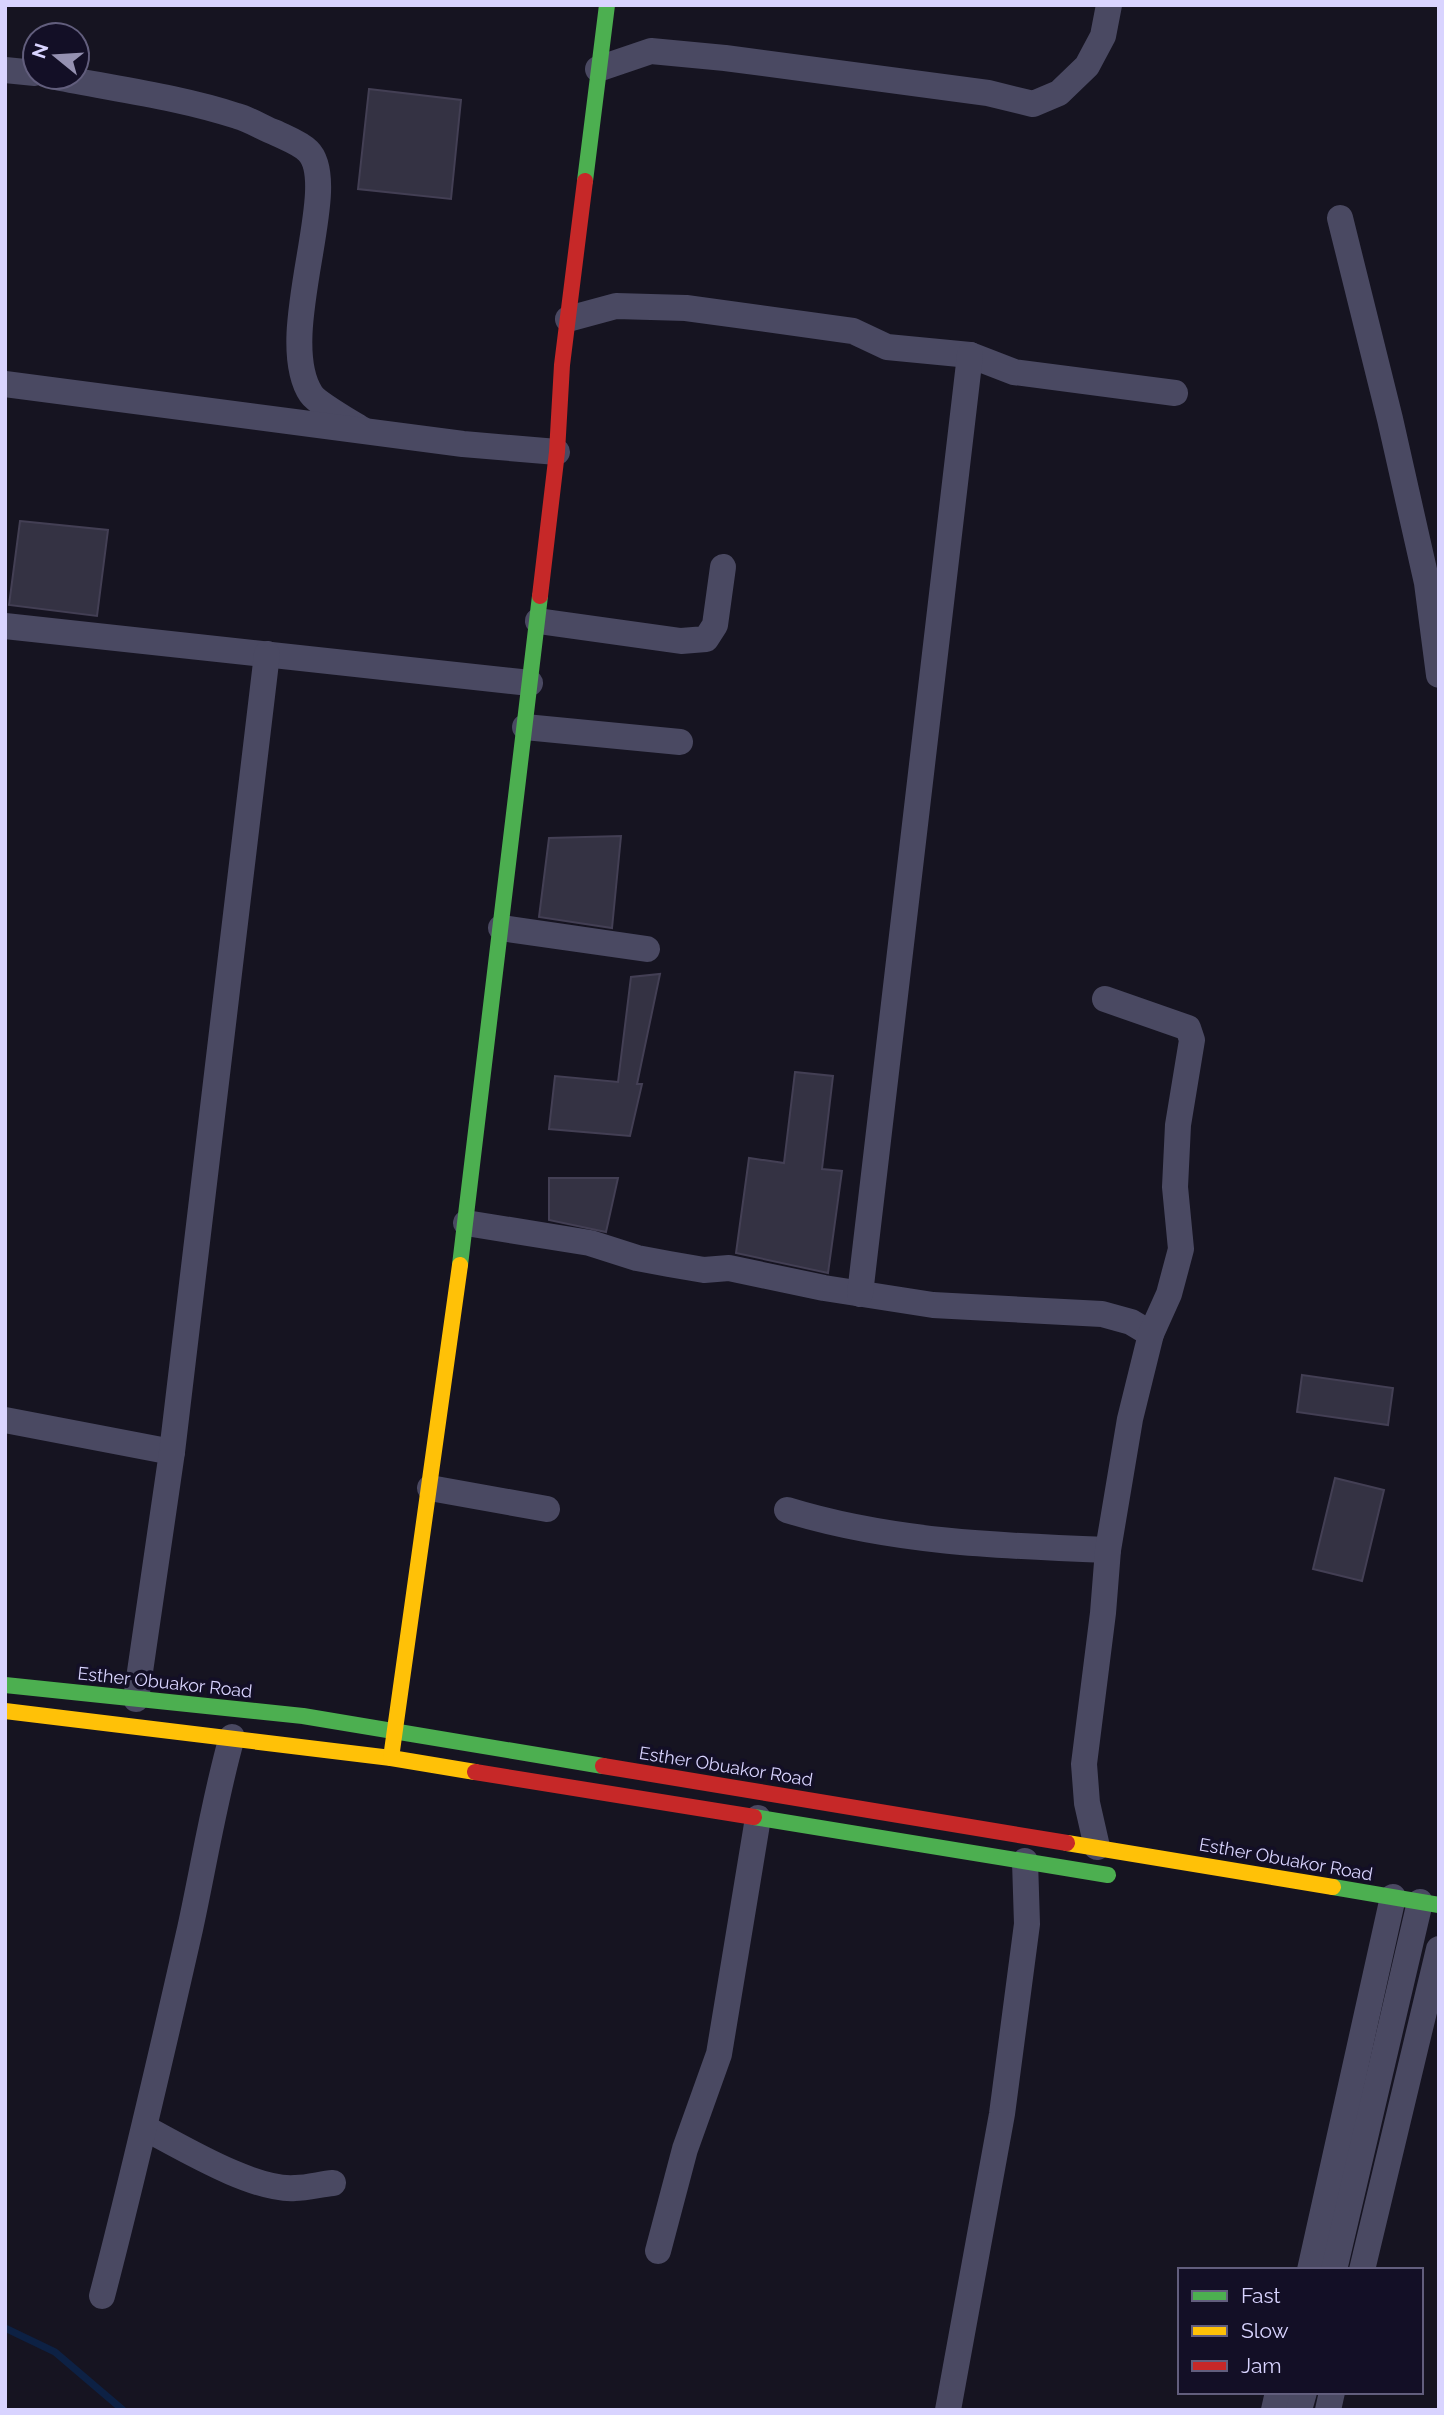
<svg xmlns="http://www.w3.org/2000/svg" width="1444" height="2415" viewBox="0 0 1444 2415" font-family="Raleway,sans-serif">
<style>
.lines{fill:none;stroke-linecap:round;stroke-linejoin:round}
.stream{stroke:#0d2144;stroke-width:7}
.building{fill:#343243;stroke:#433f54;stroke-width:2}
.street{stroke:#4a4962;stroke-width:26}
.fast{stroke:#4caf50;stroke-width:16}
.slow{stroke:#ffc107;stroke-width:16}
.jam{stroke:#c62828;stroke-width:16}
.labels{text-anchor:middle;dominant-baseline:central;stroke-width:7;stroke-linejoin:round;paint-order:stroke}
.street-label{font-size:18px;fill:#d9d4ff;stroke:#130f26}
</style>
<rect width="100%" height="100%" fill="#161421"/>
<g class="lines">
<polyline class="stream" points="5,2328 55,2352 123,2410"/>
</g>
<g class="building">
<polygon points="369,89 461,100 451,199 358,189"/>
<polygon points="20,521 108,530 97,616 9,605"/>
<polygon points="621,836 612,928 539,917 549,838"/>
<polygon points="660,974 637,1084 642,1084 630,1136 549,1129 555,1076 618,1082 631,977"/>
<polygon points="795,1072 833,1076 822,1169 842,1171 828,1273 736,1253 749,1158 784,1163"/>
<polygon points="549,1178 618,1178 606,1232 549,1220"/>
<polygon points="1302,1375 1393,1388 1388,1425 1297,1412"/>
<polygon points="1335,1478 1384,1490 1362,1581 1313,1569"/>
</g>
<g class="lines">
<g class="street">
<polyline points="598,69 651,51 725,58 988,93 1033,104 1059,93 1087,66 1103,36 1109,5"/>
<polyline points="5,70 35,73"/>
<path d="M 56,77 C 116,89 179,97 237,116 C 251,120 263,128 276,133 C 286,138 300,143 308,151 C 343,185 273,336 311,394 C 317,403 352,423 363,430"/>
<polyline points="1340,218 1390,419 1427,583 1439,675"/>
<polyline points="568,319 616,306 686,308 853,331 887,347 970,355 1014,372 1175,393"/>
<polyline points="5,384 463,444 557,452"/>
<polyline points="538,621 681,641 706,639 715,625 723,567"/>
<polyline points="5,626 530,683"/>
<polyline points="525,727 680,742"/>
<polyline points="501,928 647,949"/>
<polyline points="466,1223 590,1243 637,1258 669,1264 704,1270 729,1268 824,1288 933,1305 1102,1314 1131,1322 1151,1334"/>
<polyline points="860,1294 970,355"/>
<polyline points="5,1420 172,1452"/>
<polyline points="430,1488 547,1509"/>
<path d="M 787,1510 C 891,1542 999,1546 1108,1550"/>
<polyline points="136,1699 172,1452 267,654"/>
<polyline points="1097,1847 1087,1803 1084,1764 1103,1613 1108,1550 1130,1419 1151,1334 1169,1294 1181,1249 1175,1187 1178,1125 1192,1040 1188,1028 1105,999"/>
<path d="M 145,2128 C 183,2148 254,2191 295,2188 C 308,2188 321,2184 333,2183"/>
<polyline points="658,2251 685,2149 719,2054 758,1818"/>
<polyline points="1310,2270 1393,1897"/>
<polyline points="1334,2270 1420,1902"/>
<polyline points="1362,2270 1439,1949"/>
<path d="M 102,2296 C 134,2174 162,2052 190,1929 C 204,1865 214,1800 232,1737"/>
<polyline points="948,2410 1002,2114 1027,1924 1025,1861"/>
<polyline points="1274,2410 1278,2392"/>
<polyline points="1299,2410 1304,2392"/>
<polyline points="1328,2410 1332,2392"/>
</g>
<g class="fast">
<polyline points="585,181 607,5"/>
<polyline points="460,1265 540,596"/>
<polyline points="5,1685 303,1716 603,1766"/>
<polyline points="754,1817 1108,1875"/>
<polyline points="1333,1887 1439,1905"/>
</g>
<g class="slow">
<polyline points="5,1711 391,1758 475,1772"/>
<polyline points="391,1758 460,1265"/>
<polyline points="1067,1843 1333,1887"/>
</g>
<g class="jam">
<polyline points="540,596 557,452 562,365 585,181"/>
<polyline points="603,1766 1067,1843"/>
<polyline points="475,1772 754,1817"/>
</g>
</g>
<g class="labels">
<g class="street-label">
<text transform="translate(165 1682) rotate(6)">Esther Obuakor Road</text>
<text transform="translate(726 1766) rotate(9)">Esther Obuakor Road</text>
<text transform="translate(1286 1859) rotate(10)">Esther Obuakor Road</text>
</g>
</g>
<rect width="1444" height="2415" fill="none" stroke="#d9d4ff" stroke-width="14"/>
<rect x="1178" y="2268" width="245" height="126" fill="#130f26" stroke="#625e7d" stroke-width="2"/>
<rect x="1192" y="2291" width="35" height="10" fill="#4caf50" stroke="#625e7d" stroke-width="2"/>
<text x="1241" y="2303" font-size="21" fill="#d9d4ff">Fast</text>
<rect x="1192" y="2326" width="35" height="10" fill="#ffc107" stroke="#625e7d" stroke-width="2"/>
<text x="1241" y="2338" font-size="21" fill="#d9d4ff">Slow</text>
<rect x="1192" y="2361" width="35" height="10" fill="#c62828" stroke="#625e7d" stroke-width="2"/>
<text x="1241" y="2373" font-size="21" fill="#d9d4ff">Jam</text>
<g transform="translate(56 56) rotate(288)"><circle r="33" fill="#130f26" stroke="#625e7d" stroke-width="2"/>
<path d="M0-5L12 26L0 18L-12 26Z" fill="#9591b1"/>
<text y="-10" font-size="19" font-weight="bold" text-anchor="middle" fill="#d9d4ff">N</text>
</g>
</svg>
